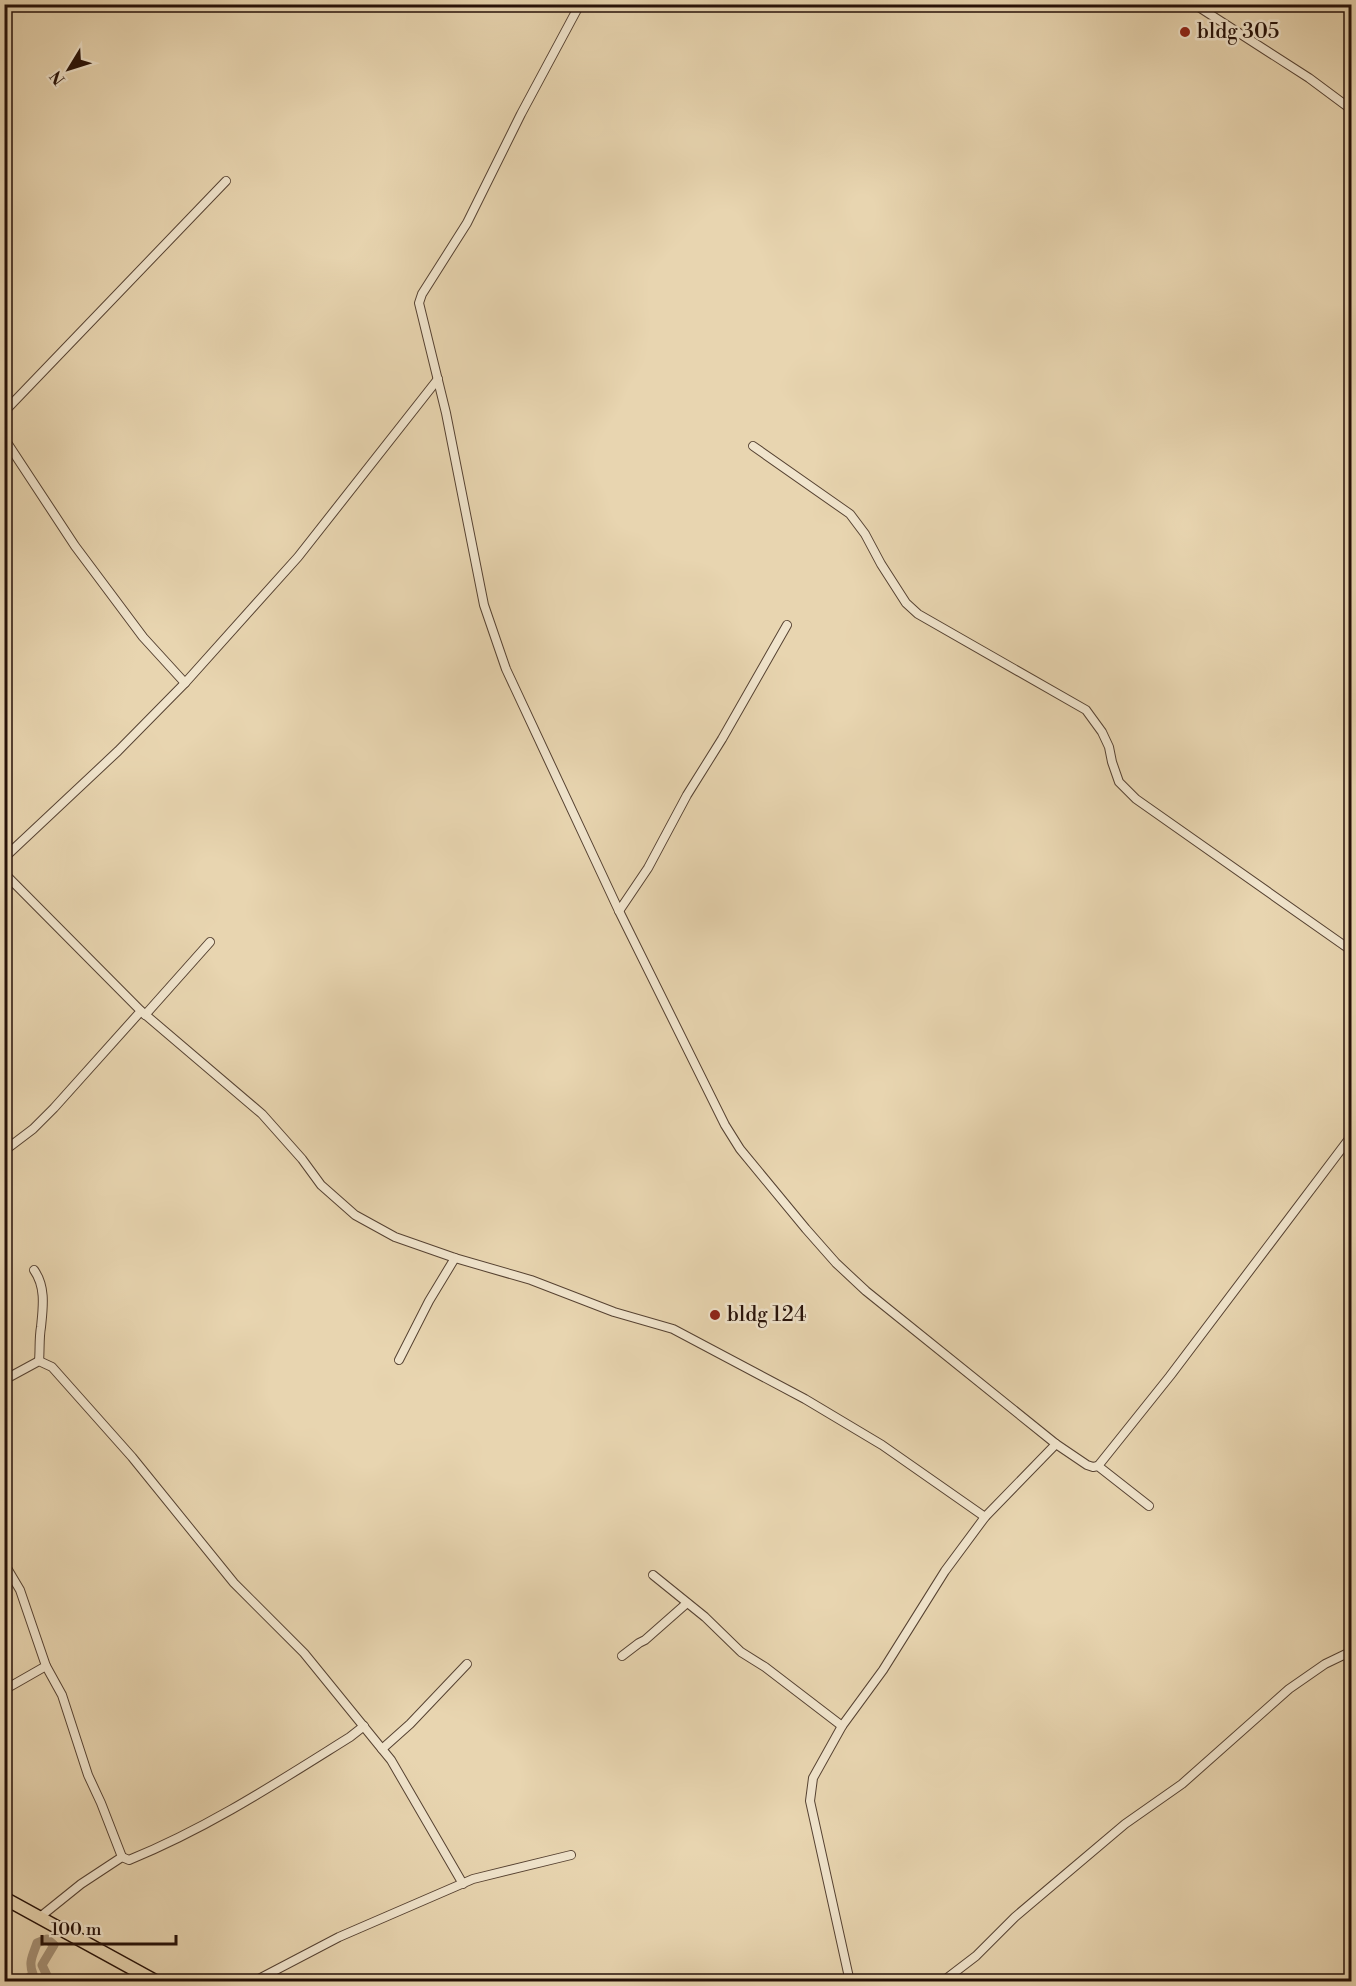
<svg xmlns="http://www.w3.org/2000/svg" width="1356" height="1986" viewBox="0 0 1356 1986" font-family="'Libre Bodoni',serif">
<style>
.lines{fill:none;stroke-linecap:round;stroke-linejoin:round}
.canal{stroke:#a69277;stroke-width:9}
.street-casing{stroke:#564232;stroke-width:10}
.primary-casing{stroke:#261108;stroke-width:15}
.street{stroke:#f0e4cc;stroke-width:8}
.primary{stroke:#e8d5b0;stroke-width:12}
.poi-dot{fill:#8f2418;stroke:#f0e4cc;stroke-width:2}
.labels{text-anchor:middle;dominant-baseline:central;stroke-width:5;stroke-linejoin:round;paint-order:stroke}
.poi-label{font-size:21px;fill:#261108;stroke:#f0e4cc;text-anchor:start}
</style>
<rect width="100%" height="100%" fill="#e8d5b0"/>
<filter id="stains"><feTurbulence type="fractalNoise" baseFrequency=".00333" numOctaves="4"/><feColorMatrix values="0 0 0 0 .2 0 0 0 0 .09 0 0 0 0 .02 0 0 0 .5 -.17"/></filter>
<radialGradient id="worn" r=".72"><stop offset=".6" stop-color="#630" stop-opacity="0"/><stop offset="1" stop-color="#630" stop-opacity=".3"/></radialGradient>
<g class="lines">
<path class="canal" d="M 29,1982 L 27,1979 L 33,1974 C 28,1962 33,1955 37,1943 L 47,1939 L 54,1945 L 42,1965 L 50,1982"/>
<defs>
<g id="street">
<polyline points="580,4 521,114 467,223 422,294 419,303 446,413 484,605 506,669 619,911 725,1125 740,1149 806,1229 836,1263 866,1291 1056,1444 1087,1465 1093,1467 1098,1466 1149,1506"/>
<polyline points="1194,4 1309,78 1352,110"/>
<polyline points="4,412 226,181"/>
<polyline points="4,438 75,546 143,637 185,683"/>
<polyline points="753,446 850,514 865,534 881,564 906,603 918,614 1086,710 1102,732 1109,747 1112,762 1119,782 1136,799 1352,951"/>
<polyline points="4,858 118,751 185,683 298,557 438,379"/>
<polyline points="4,873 141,1011 54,1108 33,1129 4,1151"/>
<polyline points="619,911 648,868 687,795 722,739 787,625"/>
<polyline points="141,1011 262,1114 302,1159 321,1185 355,1215 395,1237 455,1258 531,1280 614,1312 673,1329 805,1399 882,1445 985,1517"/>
<polyline points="145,1015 210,942"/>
<path d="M 34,1270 C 46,1287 43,1307 41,1327 C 39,1338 40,1350 39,1361"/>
<polyline points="399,1360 429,1301 455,1258"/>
<polyline points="4,1380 39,1361 52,1367 132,1457 234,1583 304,1653 382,1749 391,1760 463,1884"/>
<polyline points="1098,1466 1170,1376 1352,1135"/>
<polyline points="4,1563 20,1590 46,1666 4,1690"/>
<polyline points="653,1575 705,1617 741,1652 765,1667 842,1726"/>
<polyline points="622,1656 639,1643 645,1640 687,1603"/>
<polyline points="46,1666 62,1695 88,1775 101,1803 122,1857"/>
<polyline points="382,1749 410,1724 467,1664"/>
<path d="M 40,1917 L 81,1884 L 122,1857 L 129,1860 C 208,1828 278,1782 350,1737 L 364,1726"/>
<polyline points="253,1982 339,1937 473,1879 571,1855"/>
<polyline points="850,1982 810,1801 813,1778 842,1726 883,1670 945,1571 985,1517 1056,1444"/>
<polyline points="942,1982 976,1956 1015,1917 1125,1824 1182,1784 1289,1689 1325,1664 1352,1651"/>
</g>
<polyline id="primary" points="4,1898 157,1982"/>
</defs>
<use href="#street" class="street-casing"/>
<use href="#primary" class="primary-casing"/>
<use href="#street" class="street"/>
<use href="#primary" class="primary"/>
</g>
<g class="poi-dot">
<circle cx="1185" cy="32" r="6"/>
<circle cx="715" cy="1315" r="6"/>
</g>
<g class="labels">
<g class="poi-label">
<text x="1197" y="32">bldg 305</text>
<text x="727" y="1315">bldg 124</text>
</g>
</g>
<rect width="1356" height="1986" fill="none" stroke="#e8d5b0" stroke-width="24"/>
<rect x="6" y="6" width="1344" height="1974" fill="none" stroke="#261108" stroke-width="3"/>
<rect x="12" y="12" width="1332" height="1962" fill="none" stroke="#261108" stroke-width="1.5"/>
<g transform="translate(69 69) rotate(232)" stroke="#f0e4cc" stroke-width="4.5" paint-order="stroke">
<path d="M0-4.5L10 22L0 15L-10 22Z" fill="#261108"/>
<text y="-9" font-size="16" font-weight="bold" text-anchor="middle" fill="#261108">N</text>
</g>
<path d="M42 1935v9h134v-9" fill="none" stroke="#261108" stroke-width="3"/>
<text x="51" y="1935" font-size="18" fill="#261108" stroke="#f0e4cc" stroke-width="4.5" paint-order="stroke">100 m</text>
<rect width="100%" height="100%" filter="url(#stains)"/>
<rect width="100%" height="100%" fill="url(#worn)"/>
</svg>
